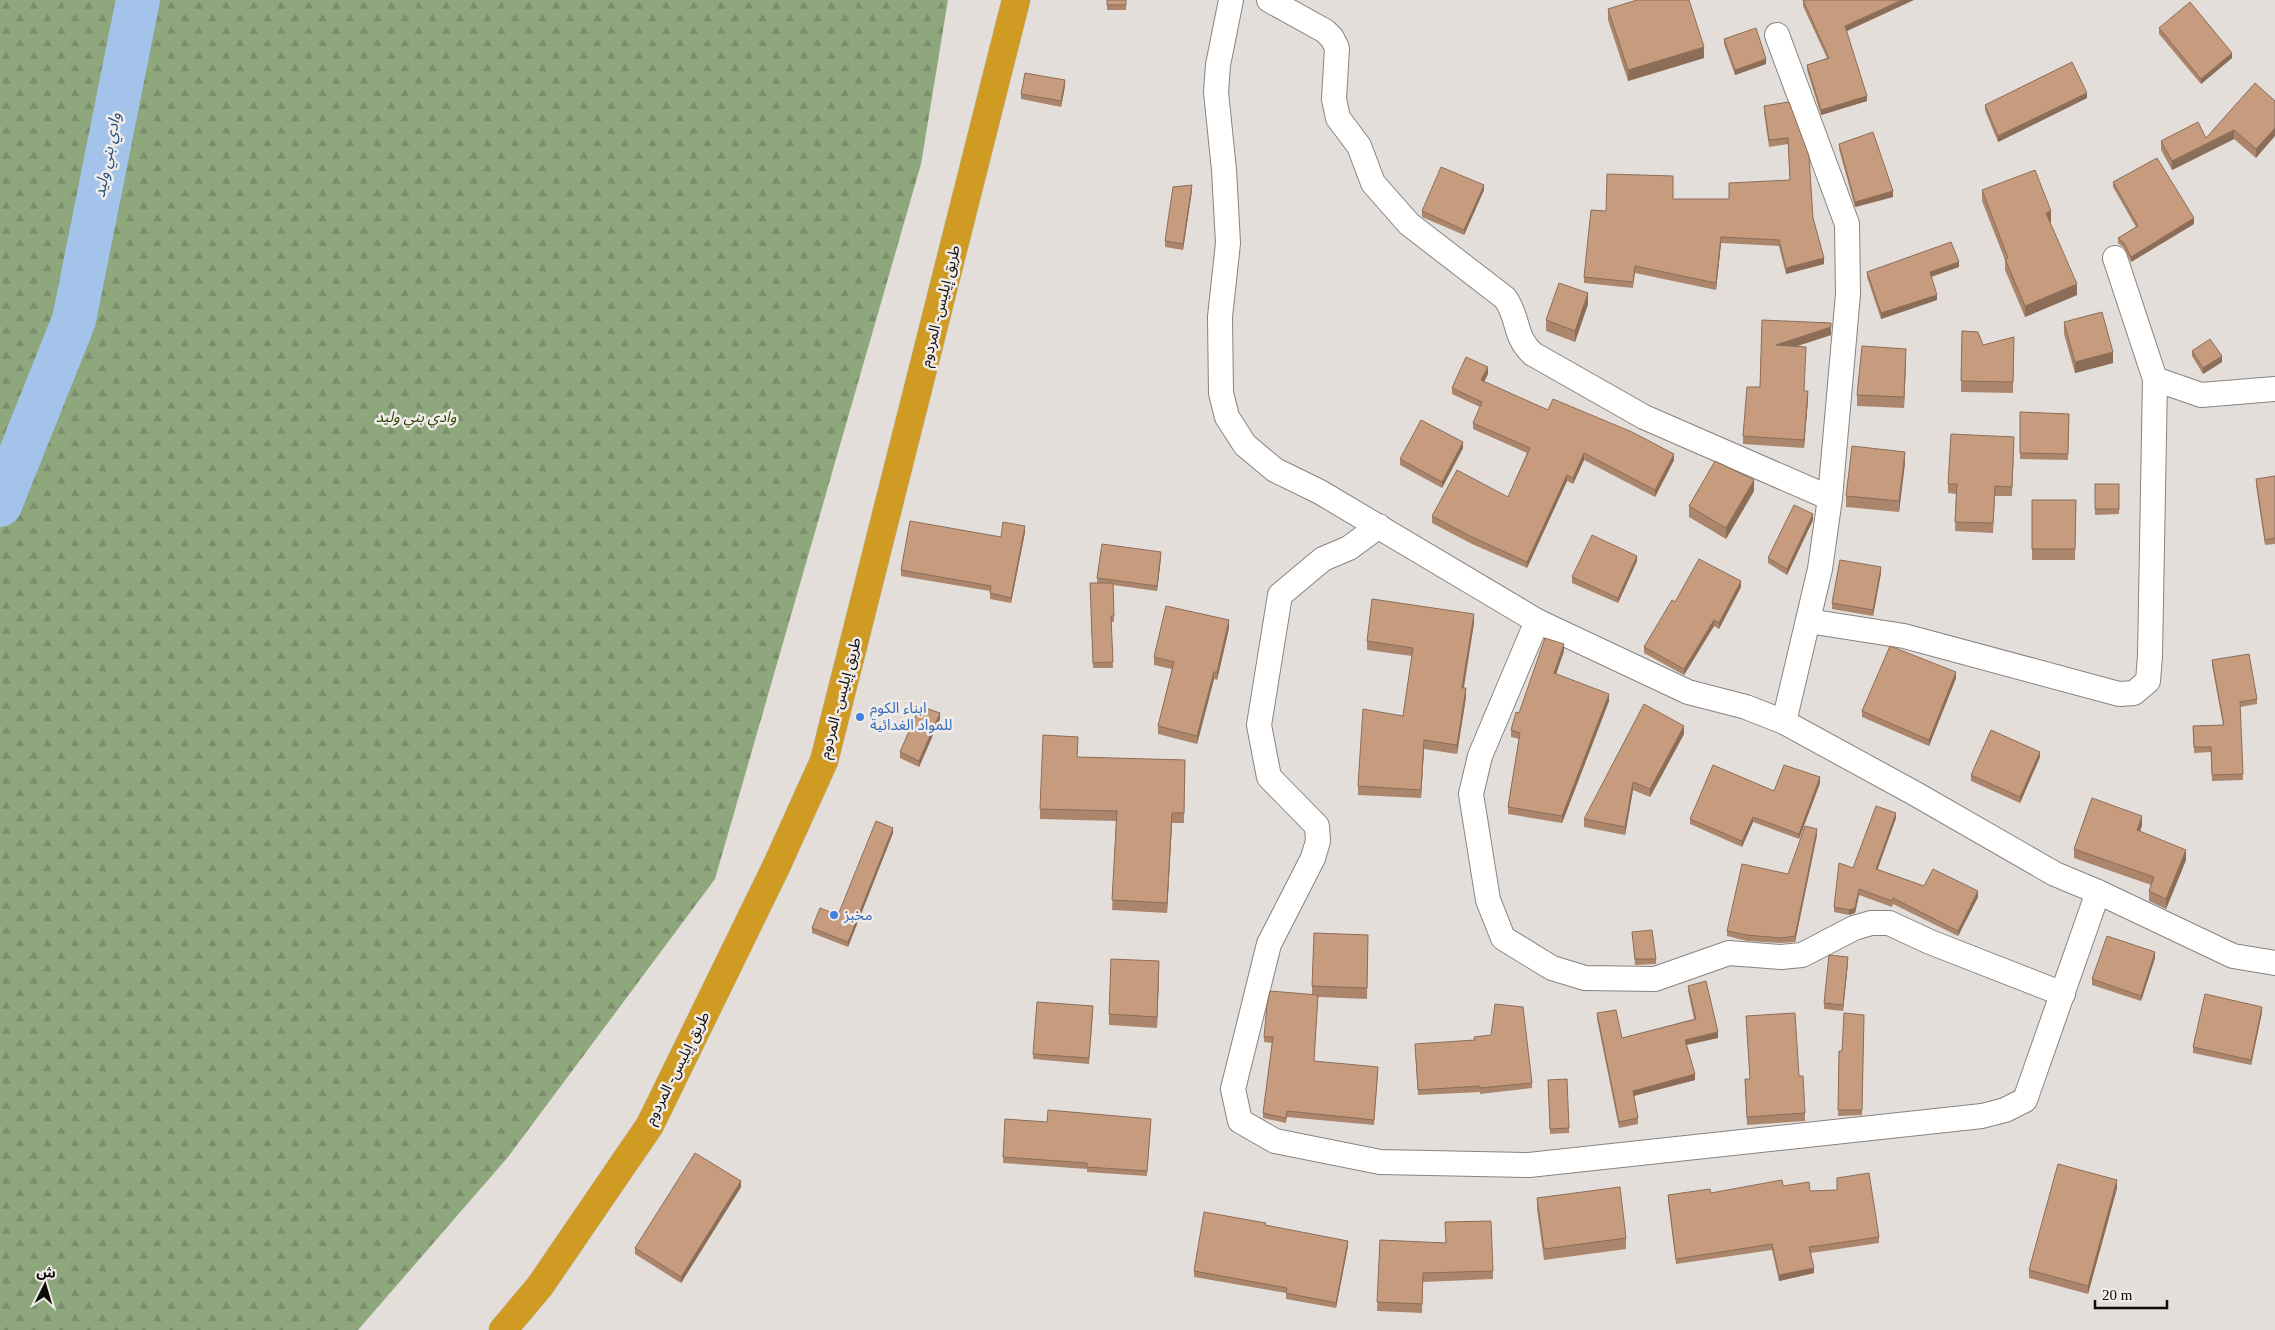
<svg xmlns="http://www.w3.org/2000/svg" width="2275" height="1330" viewBox="0 0 2275 1330" font-family="'Times New Roman','Noto Sans Arabic',serif">
<style>
.forest{fill:url(#forest-firs)}
.lines{fill:none;stroke-linecap:round;stroke-linejoin:round}
.river{stroke:#a3c3ea;stroke-width:44}
.street-casing{stroke:#888380;stroke-width:26}
.highway-casing{stroke:#bbbbba;stroke-width:29}
.street{stroke:#fff;stroke-width:24}
.highway{stroke:#d09b23;stroke-width:28}
.wall{fill:#ab866c}
.shaded-wall{fill:#8b6d58}
.building{fill:#c79c7e;stroke:#8b6d58}
.shop-dot{fill:#3f7fe0;stroke:#f1ece8;stroke-width:2}
.labels{text-anchor:middle;dominant-baseline:central;stroke-width:5;stroke-linejoin:round;paint-order:stroke}
.street-label{font-size:15px;fill:#0d0b0a;stroke:#f1ece8}
.park-label{font-size:15px;font-style:italic;fill:#2c4908;stroke:#f1ece8}
.shop-label{font-size:15px;fill:#366cbe;stroke:#f1ece8;text-anchor:start}
.water-label{font-size:16px;font-style:italic;fill:#275284;stroke:#f1ece8}
</style>
<defs>
<pattern id="forest-firs" width="22" height="20" patternUnits="userSpaceOnUse" patternTransform="scale(1.25)"><rect width="22" height="20" fill="#8fa77d"/><path d="M5 1l3.5 6h-7zM16 11l3.5 6h-7z" fill="#7a8e6b"/></pattern>
</defs>
<rect width="100%" height="100%" fill="#e4deda"/>
<polygon class="forest" points="0,0 948,0 921,164 715,879 508,1157 358,1330 0,1330"/>
<g class="lines">
<polyline class="river" points="0,505 74,320 138,0"/>
<defs>
<g id="street">
<polyline points="1231,0 1218,65 1216,92 1224,170 1228,243 1220,317 1221,393 1227,417 1245,445 1275,470 1320,492 1537,621 1688,692 1746,707 1784,722 1914,793 2055,874 2098,892 2233,956 2275,963"/>
<path d="M 1269,0 L 1325,31 L 1332,38 L 1337,48 L 1334,99 L 1338,118 L 1359,146 L 1373,183 L 1409,224 L 1505,298 C 1520,319 1513,336 1533,354 L 1644,417 L 1830,498"/>
<polyline points="1777,35 1847,224 1848,294 1830,498 1820,569 1784,722"/>
<polyline points="2115,258 2155,379 2201,395 2275,389"/>
<polyline points="1379,526 1349,548 1323,559 1280,595 1259,725 1269,777 1317,826 1318,841 1313,858 1269,944 1233,1089 1240,1121 1275,1141 1380,1162 1529,1165 1982,1116 2005,1110 2025,1100 2098,892"/>
<polyline points="1537,621 1480,756 1471,794 1488,900 1503,938 1552,968 1585,978 1655,979 1729,953 1781,957 1802,955 1854,928 1871,923 1889,923 1930,942 2063,994"/>
<polyline points="1808,621 1904,636 2119,694 2134,693 2148,681 2150,656 2155,379"/>
</g>
<polyline id="highway" points="503,1330 540,1286 650,1125 776,867 824,761 1016,0"/>
</defs>
<use href="#street" class="street-casing"/>
<use href="#highway" class="highway-casing"/>
<use href="#street" class="street"/>
<use href="#highway" class="highway"/>
</g>
<g class="wall">
<rect x="1107" y="0" width="19" height="10"/>
<polygon points="1803,0 1846,31 1867,101 1821,115 1807,70 1807,65 1827,58 1803,6"/>
<polygon points="1608,9 1704,58 1628,81 1608,20"/>
<polygon points="2159,28 2232,58 2201,84 2159,34"/>
<polygon points="1724,39 1766,64 1735,75 1724,44"/>
<polygon points="1065,86 1061,107 1021,99 1021,94"/>
<polygon points="2087,98 1998,142 1985,110 1985,105"/>
<polygon points="2275,101 2256,158 2234,139 2172,170 2161,150 2161,141 2206,138"/>
<polygon points="1789,102 1813,218 1824,264 1786,274 1779,246 1721,243 1716,290 1635,273 1633,288 1584,283 1584,277 1606,211 1673,199 1729,199 1790,180 1788,144 1769,147 1764,112 1764,106"/>
<polygon points="1839,144 1893,197 1855,207 1839,149"/>
<polygon points="2113,182 2194,224 2131,262 2124,248 2118,243 2118,238 2136,227 2113,187"/>
<polygon points="1192,190 1183,250 1165,247 1165,241"/>
<polygon points="1484,190 1464,235 1422,217 1422,211"/>
<polygon points="1982,190 2051,222 2050,222 2077,295 2025,317 2005,270 2005,260 1982,201"/>
<polygon points="1959,267 1931,277 1937,300 1881,319 1867,277 1867,272"/>
<polygon points="1588,304 1575,342 1546,331 1546,320"/>
<polygon points="1762,320 1831,330 1831,335 1797,346 1804,391 1808,399 1804,448 1743,444 1743,436 1760,387"/>
<polygon points="2064,322 2113,363 2075,373 2064,334"/>
<polygon points="1962,331 1983,345 2014,337 2013,393 1961,392"/>
<polygon points="2192,351 2222,362 2203,374 2192,356"/>
<polygon points="1906,360 1904,408 1857,406 1857,395"/>
<polygon points="1488,374 1484,382 1548,410 1674,460 1655,497 1584,460 1573,484 1567,481 1527,568 1472,544 1432,523 1432,516 1508,497 1527,453 1473,429 1473,423 1480,407 1452,394 1452,388"/>
<polygon points="2020,412 2069,414 2068,460 2020,459"/>
<polygon points="2014,446 2012,496 1995,496 1993,533 1955,531 1956,494 1948,493 1948,484"/>
<polygon points="1463,448 1442,488 1400,465 1400,459"/>
<polygon points="1905,463 1899,512 1846,507 1846,496"/>
<polygon points="2275,476 2275,544 2265,545 2256,485 2256,479"/>
<polygon points="2095,484 2119,484 2119,514 2095,515"/>
<polygon points="1754,491 1726,539 1689,517 1689,506"/>
<polygon points="2032,500 2076,500 2075,560 2032,560"/>
<polygon points="1813,520 1787,575 1768,563 1768,558"/>
<polygon points="1025,532 1011,603 990,599 990,591 901,576 901,570 1001,537"/>
<polygon points="1161,557 1157,591 1113,585 1114,622 1111,622 1113,668 1093,668 1090,583 1097,583 1097,578"/>
<polygon points="1637,561 1618,603 1572,583 1572,577"/>
<polygon points="1881,573 1873,616 1832,609 1832,603"/>
<polygon points="1741,587 1719,629 1714,626 1684,675 1644,653 1644,647 1675,602"/>
<polygon points="1474,623 1464,688 1466,697 1457,754 1424,749 1421,798 1358,795 1358,786 1403,716 1412,656 1367,650 1367,641"/>
<polygon points="1229,628 1217,680 1214,679 1197,744 1158,734 1158,726 1172,669 1154,665 1154,657"/>
<polygon points="1564,651 1556,674 1609,701 1562,823 1508,814 1508,807 1519,739 1511,737 1511,730 1519,713"/>
<polygon points="2212,660 2257,699 2257,704 2240,707 2243,780 2212,781 2211,752 2194,753 2193,726 2223,725 2212,665"/>
<polygon points="1956,678 1929,746 1862,717 1862,711"/>
<polygon points="940,719 919,767 900,758 900,752"/>
<polygon points="1684,734 1650,797 1633,790 1625,835 1584,827 1584,819"/>
<polygon points="1078,747 1077,757 1185,760 1184,823 1172,823 1167,913 1112,910 1116,821 1040,819 1040,809"/>
<polygon points="2040,757 2020,803 1971,781 1971,775"/>
<polygon points="1820,783 1799,839 1753,822 1742,847 1690,824 1690,819 1774,791"/>
<polygon points="1896,818 1877,869 1924,886 1978,897 1958,936 1893,904 1892,907 1859,895 1855,913 1849,915 1834,912 1834,907 1853,868"/>
<polygon points="2142,825 2140,832 2186,860 2166,909 2149,901 2149,891 2151,885 2074,858 2074,849"/>
<polygon points="893,833 848,947 812,933 812,928 838,915"/>
<polygon points="1817,835 1795,942 1781,943 1747,941 1727,936 1727,931 1788,874"/>
<polygon points="1632,932 1656,959 1656,964 1635,965"/>
<polygon points="1368,946 1367,999 1318,997 1314,1061 1378,1073 1374,1125 1287,1117 1286,1123 1263,1118 1263,1113 1272,1043 1264,1042 1264,1037 1312,994 1312,986"/>
<polygon points="2155,958 2141,1001 2092,985 2092,979"/>
<polygon points="1848,962 1843,1011 1824,1009 1824,1003"/>
<polygon points="1159,972 1157,1028 1109,1025 1109,1014"/>
<polygon points="1688,986 1718,1038 1687,1045 1695,1080 1634,1096 1638,1118 1638,1124 1619,1128 1597,1019 1597,1013 1622,1038 1694,1019 1688,991"/>
<polygon points="1093,1012 1089,1064 1033,1059 1033,1054"/>
<polygon points="2262,1012 2251,1065 2193,1053 2193,1047"/>
<polygon points="1864,1015 1862,1115 1838,1116 1839,1051 1842,1051"/>
<polygon points="1746,1016 1799,1076 1805,1113 1805,1121 1747,1125 1745,1079 1750,1079"/>
<polygon points="1491,1035 1532,1083 1532,1088 1480,1094 1480,1092 1418,1095 1415,1049 1474,1040"/>
<polygon points="1548,1080 1569,1128 1569,1133 1550,1134"/>
<polygon points="1047,1122 1151,1124 1147,1176 1087,1172 1087,1169 1003,1163 1003,1157"/>
<polygon points="1783,1186 1810,1191 1879,1237 1879,1243 1811,1253 1814,1273 1779,1281 1772,1250 1676,1264 1668,1200 1668,1195 1711,1193"/>
<polygon points="741,1187 681,1283 635,1254 635,1248"/>
<polygon points="2117,1188 2088,1294 2029,1278 2029,1270"/>
<polygon points="1537,1198 1626,1238 1626,1249 1544,1260 1537,1209"/>
<polygon points="1266,1225 1348,1246 1336,1308 1286,1299 1286,1293 1194,1277 1194,1271"/>
<polygon points="1380,1240 1493,1271 1493,1279 1423,1282 1422,1313 1377,1311"/>
</g>
<g class="shaded-wall">
<polygon points="1902,0 1914,0 1845,32 1845,26"/>
<polygon points="1704,47 1704,58 1628,81 1628,70"/>
<polygon points="2232,53 2232,58 2201,84 2201,79"/>
<polygon points="1766,59 1766,64 1735,75 1735,70"/>
<polygon points="1065,80 1065,86 1061,107 1061,101"/>
<polygon points="2087,93 2087,98 1998,142 1998,136"/>
<polygon points="1867,96 1867,101 1821,115 1821,110"/>
<polygon points="2275,128 2275,136 2256,158 2256,149"/>
<polygon points="2234,130 2234,139 2172,170 2172,161"/>
<polygon points="1192,185 1192,190 1183,250 1183,244"/>
<polygon points="1484,185 1484,190 1464,235 1464,230"/>
<polygon points="1893,191 1893,197 1855,207 1855,202"/>
<polygon points="2051,211 2051,222 2046,224 2046,213"/>
<polygon points="2194,218 2194,224 2131,262 2131,257"/>
<polygon points="1721,237 1721,243 1716,290 1716,283"/>
<polygon points="1824,258 1824,264 1786,274 1786,268"/>
<polygon points="1959,262 1959,267 1930,277 1930,272"/>
<polygon points="2077,284 2077,295 2025,317 2025,306"/>
<polygon points="1588,293 1588,304 1575,342 1575,331"/>
<polygon points="1937,295 1937,300 1881,319 1881,313"/>
<polygon points="1831,323 1831,335 1776,353 1776,345"/>
<polygon points="1906,349 1906,360 1904,408 1904,397"/>
<polygon points="2113,352 2113,363 2075,373 2075,362"/>
<polygon points="2222,356 2222,362 2203,374 2203,368"/>
<polygon points="1488,367 1488,374 1481,387 1481,380"/>
<polygon points="1808,391 1808,399 1804,448 1804,440"/>
<polygon points="1463,442 1463,448 1442,488 1442,482"/>
<polygon points="1905,452 1905,463 1899,512 1899,501"/>
<polygon points="1584,453 1584,460 1573,484 1573,478"/>
<polygon points="1674,454 1674,460 1655,497 1655,490"/>
<polygon points="1567,475 1567,481 1527,568 1527,562"/>
<polygon points="1754,480 1754,491 1726,539 1726,528"/>
<polygon points="1813,514 1813,520 1787,575 1787,569"/>
<polygon points="1025,526 1025,532 1011,603 1011,598"/>
<polygon points="1161,552 1161,557 1157,591 1157,586"/>
<polygon points="1637,556 1637,561 1618,603 1618,598"/>
<polygon points="1881,567 1881,573 1873,616 1873,610"/>
<polygon points="1741,581 1741,587 1719,629 1719,623"/>
<polygon points="1474,614 1474,623 1462,696 1462,688"/>
<polygon points="1229,620 1229,628 1217,680 1217,672"/>
<polygon points="1714,620 1714,626 1684,675 1684,669"/>
<polygon points="1564,644 1564,651 1554,680 1554,673"/>
<polygon points="1214,672 1214,679 1197,744 1197,736"/>
<polygon points="1956,672 1956,678 1929,746 1929,740"/>
<polygon points="1466,688 1466,697 1457,754 1457,745"/>
<polygon points="1609,694 1609,701 1562,823 1562,816"/>
<polygon points="940,713 940,719 919,767 919,761"/>
<polygon points="1684,726 1684,734 1650,797 1650,789"/>
<polygon points="1424,740 1424,749 1421,798 1421,790"/>
<polygon points="2040,752 2040,757 2020,803 2020,797"/>
<polygon points="1820,777 1820,783 1799,839 1799,834"/>
<polygon points="1633,782 1633,790 1625,835 1625,827"/>
<polygon points="1172,813 1172,823 1167,913 1167,903"/>
<polygon points="1896,813 1896,818 1876,874 1876,869"/>
<polygon points="2142,816 2142,825 2137,840 2137,830"/>
<polygon points="1753,817 1753,822 1742,847 1742,841"/>
<polygon points="893,828 893,833 848,947 848,942"/>
<polygon points="1817,829 1817,835 1795,942 1795,936"/>
<polygon points="2186,850 2186,860 2166,909 2166,899"/>
<polygon points="1859,889 1859,895 1855,913 1849,915 1849,910"/>
<polygon points="1978,891 1978,897 1958,936 1958,931"/>
<polygon points="2155,952 2155,958 2141,1001 2141,996"/>
<polygon points="1848,957 1848,962 1843,1011 1843,1005"/>
<polygon points="1159,961 1159,972 1157,1028 1157,1017"/>
<polygon points="2262,1007 2262,1012 2251,1065 2251,1060"/>
<polygon points="1718,1032 1718,1038 1685,1045 1685,1040"/>
<polygon points="1695,1074 1695,1080 1633,1096 1633,1091"/>
<polygon points="2117,1180 2117,1188 2088,1294 2088,1286"/>
<polygon points="741,1181 741,1187 681,1283 681,1277"/>
<polygon points="1348,1241 1348,1246 1336,1308 1336,1303"/>
<polygon points="1814,1268 1814,1273 1779,1281 1779,1275"/>
</g>
<g class="building">
<rect x="1107" y="0" width="19" height="5"/>
<polygon points="1637,0 1689,0 1704,47 1628,70 1608,9"/>
<polygon points="1803,0 1902,0 1845,26 1867,96 1821,110 1807,65 1829,58"/>
<polygon points="2190,2 2232,53 2201,79 2159,28"/>
<polygon points="1756,28 1766,59 1735,70 1724,39"/>
<polygon points="2072,62 2087,93 1998,136 1985,105"/>
<polygon points="1025,73 1065,80 1061,101 1021,94"/>
<polygon points="2255,83 2275,101 2275,128 2256,149 2234,130 2172,161 2161,141 2198,122 2206,138"/>
<polygon points="1789,102 1809,156 1813,218 1824,258 1786,268 1779,240 1721,237 1716,283 1635,266 1633,282 1584,277 1591,210 1606,211 1607,174 1673,176 1673,199 1729,199 1729,183 1790,180 1788,138 1769,140 1764,106"/>
<polygon points="1873,132 1893,191 1855,202 1839,144"/>
<polygon points="2157,158 2194,218 2131,257 2124,243 2118,238 2138,226 2113,182"/>
<polygon points="1441,167 1484,185 1464,230 1422,211"/>
<polygon points="2035,170 2051,211 2046,213 2077,284 2025,306 2005,259 2008,258 1982,190"/>
<polygon points="1192,185 1183,244 1165,241 1173,187"/>
<polygon points="1951,242 1959,262 1930,272 1937,295 1881,313 1867,272"/>
<polygon points="1559,283 1588,293 1575,331 1546,320"/>
<polygon points="2102,312 2113,352 2075,362 2064,322"/>
<polygon points="1762,320 1831,323 1831,327 1776,345 1806,347 1804,391 1808,391 1804,440 1743,436 1747,387 1760,387"/>
<polygon points="1962,331 1978,332 1983,345 2014,337 2013,382 1961,381"/>
<polygon points="2210,339 2222,356 2203,368 2192,351"/>
<polygon points="1862,346 1906,349 1904,397 1857,395"/>
<polygon points="1466,357 1488,367 1481,380 1548,410 1553,399 1632,432 1674,454 1655,490 1584,453 1573,478 1567,475 1527,562 1472,537 1432,516 1457,470 1508,497 1530,448 1473,423 1482,402 1452,388"/>
<polygon points="2020,412 2069,414 2068,454 2020,453"/>
<polygon points="1421,420 1463,442 1442,482 1400,459"/>
<polygon points="1951,434 2014,437 2012,487 1995,486 1993,523 1955,522 1957,484 1948,484"/>
<polygon points="1852,446 1905,452 1899,501 1846,496"/>
<polygon points="1715,461 1754,480 1726,528 1689,506"/>
<polygon points="2275,476 2275,538 2265,540 2256,479"/>
<rect x="2095" y="484" width="24" height="25"/>
<polygon points="2032,500 2076,500 2075,549 2032,549"/>
<polygon points="1794,505 1813,514 1787,569 1768,558"/>
<polygon points="910,521 1001,537 1003,522 1025,526 1011,598 990,593 991,586 901,570"/>
<polygon points="1592,535 1637,556 1618,598 1572,577"/>
<polygon points="1102,544 1161,552 1157,586 1097,578"/>
<polygon points="1699,559 1741,581 1719,623 1714,620 1684,669 1644,647 1672,600 1675,602"/>
<polygon points="1840,560 1881,567 1873,610 1832,603"/>
<polygon points="1090,583 1113,583 1114,616 1111,616 1113,662 1093,663"/>
<polygon points="1372,599 1474,614 1462,688 1466,688 1457,745 1424,740 1421,790 1358,786 1363,709 1403,716 1413,648 1367,641"/>
<polygon points="1166,606 1229,620 1217,672 1214,672 1197,736 1158,726 1174,662 1154,657"/>
<polygon points="1545,638 1564,644 1554,673 1609,694 1562,816 1508,807 1520,733 1511,730 1516,712 1519,713"/>
<polygon points="1890,646 1956,672 1929,740 1862,711"/>
<polygon points="2249,654 2257,699 2240,702 2243,774 2212,775 2211,747 2194,747 2193,726 2224,725 2212,660"/>
<polygon points="1644,704 1684,726 1650,789 1633,782 1625,827 1584,819"/>
<polygon points="920,706 940,713 919,761 900,752"/>
<polygon points="1991,730 2040,752 2020,797 1971,775"/>
<polygon points="1043,735 1078,737 1077,757 1185,760 1184,813 1172,813 1167,903 1112,900 1117,811 1040,809"/>
<polygon points="1713,765 1774,791 1784,765 1820,777 1799,834 1753,817 1742,841 1690,819"/>
<polygon points="2092,798 2142,816 2137,830 2186,850 2166,899 2149,891 2154,877 2074,849"/>
<polygon points="1876,806 1896,813 1876,869 1924,886 1933,869 1978,891 1958,931 1893,898 1892,901 1859,889 1855,908 1849,910 1834,907 1839,863 1853,868"/>
<polygon points="876,821 893,828 848,942 812,928 820,908 838,915"/>
<polygon points="1805,826 1817,829 1795,936 1781,938 1747,935 1727,931 1742,864 1788,874"/>
<polygon points="1652,930 1656,959 1635,959 1632,932"/>
<polygon points="1314,933 1368,935 1367,988 1312,986"/>
<polygon points="2107,936 2155,952 2141,996 2092,979"/>
<polygon points="1829,955 1848,957 1843,1005 1824,1003"/>
<polygon points="1111,959 1159,961 1157,1017 1109,1014"/>
<polygon points="1706,981 1718,1032 1685,1040 1695,1074 1633,1091 1638,1118 1619,1122 1597,1013 1616,1010 1622,1038 1696,1019 1688,986"/>
<polygon points="1270,991 1318,995 1314,1061 1378,1067 1374,1120 1287,1111 1286,1118 1263,1113 1273,1037 1264,1037 1267,1005"/>
<polygon points="2205,994 2262,1007 2251,1060 2193,1047"/>
<polygon points="1037,1002 1093,1006 1089,1058 1033,1054"/>
<polygon points="1495,1004 1523,1007 1532,1083 1480,1088 1480,1086 1418,1090 1415,1044 1475,1040 1474,1037 1491,1035"/>
<polygon points="1795,1013 1799,1076 1803,1076 1805,1113 1747,1117 1745,1079 1750,1079 1746,1016"/>
<polygon points="1844,1013 1864,1015 1862,1110 1838,1110 1839,1051 1842,1051"/>
<polygon points="1567,1079 1569,1128 1550,1129 1548,1080"/>
<polygon points="1048,1110 1151,1119 1147,1171 1087,1167 1087,1163 1003,1157 1005,1119 1047,1122"/>
<polygon points="695,1153 741,1181 681,1277 635,1248"/>
<polygon points="2058,1164 2117,1180 2088,1286 2029,1270"/>
<polygon points="1869,1173 1879,1237 1809,1247 1814,1268 1779,1275 1772,1244 1676,1259 1668,1195 1710,1189 1711,1193 1782,1180 1783,1186 1809,1182 1810,1191 1837,1190 1837,1178"/>
<polygon points="1620,1187 1626,1238 1544,1249 1537,1198"/>
<polygon points="1204,1212 1266,1223 1265,1225 1348,1241 1336,1303 1286,1293 1287,1288 1194,1271"/>
<polygon points="1491,1221 1493,1271 1423,1273 1422,1304 1377,1302 1380,1240 1446,1243 1445,1222"/>
</g>
<g class="shop-dot">
<circle cx="860" cy="717" r="5"/>
<circle cx="834" cy="915" r="5"/>
</g>
<g class="labels">
<g class="street-label">
<text transform="translate(940 306) rotate(-76)">طريق إيليس- المردوم</text>
<text transform="translate(840 698) rotate(-75)">طريق إيليس- المردوم</text>
<text transform="translate(677 1068) rotate(-63)">طريق إيليس- المردوم</text>
</g>
<g class="park-label">
<text x="416" y="417">وادي بني وليد</text>
</g>
<g class="shop-label">
<text x="870" y="708">ابناء الكوم<tspan x="870" dy="17">للمواد الغدائية</tspan></text>
<text x="844" y="915">مخبز</text>
</g>
<g class="water-label">
<text transform="translate(107 155) rotate(-79)">وادي بني وليد</text>
</g>
</g>
<g transform="translate(45 1285) rotate(5)" stroke="#f1ece8" stroke-width="4" paint-order="stroke">
<path d="M0-4L9 19L0 12L-9 19Z" fill="#0d0b0a"/>
<text y="-8" font-size="14" font-weight="bold" text-anchor="middle" fill="#0d0b0a">ش</text>
</g>
<path d="M2095 1300v8h72v-8" fill="none" stroke="#0d0b0a" stroke-width="2.5"/>
<text x="2102" y="1300" font-size="15" fill="#0d0b0a" stroke="#f1ece8" stroke-width="4" paint-order="stroke">20 m</text>
</svg>
